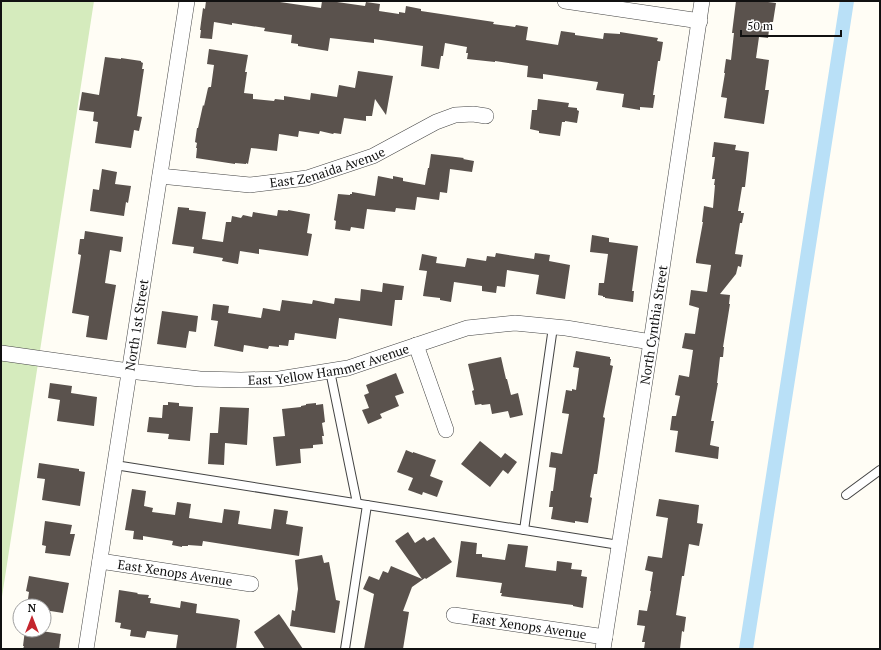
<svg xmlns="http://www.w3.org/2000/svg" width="881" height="650" viewBox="0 0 881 650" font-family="'PT Serif',serif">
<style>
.green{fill:#d5ebbd}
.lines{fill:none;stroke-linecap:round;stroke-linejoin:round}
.canal{stroke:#b9e0f7;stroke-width:14}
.building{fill:#5a524d}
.service-casing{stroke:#444;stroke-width:10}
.minor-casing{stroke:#444;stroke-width:16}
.service{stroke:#fff;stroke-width:8}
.minor{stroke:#fff;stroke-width:15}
.labels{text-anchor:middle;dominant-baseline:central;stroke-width:4;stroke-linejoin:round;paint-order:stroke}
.street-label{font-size:13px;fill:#111;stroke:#fff}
</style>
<rect width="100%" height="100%" fill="#fffdf5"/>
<polygon class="green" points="1,1 94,1 1,603"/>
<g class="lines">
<polyline class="canal" points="746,649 847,1"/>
</g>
<g class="building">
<polygon points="206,1 273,1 321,8 322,1 330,1 365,6 366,2 380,4 379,11 399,14 399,12 405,13 406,6 421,9 421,11 494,22 493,24 515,27 516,25 528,27 526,40 558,45 561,31 575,33 575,35 603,39 604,33 620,34 620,32 658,38 657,41 663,42 660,61 658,61 653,95 655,95 653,108 640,107 640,110 622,107 624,94 596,90 598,82 543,74 543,79 527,77 528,66 495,61 495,62 467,59 468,53 466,53 467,47 445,43 443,56 441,56 439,69 421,66 423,46 374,39 374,43 330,38 328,51 298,46 298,44 291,43 292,35 264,31 265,28 232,23 232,25 214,22 212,39 200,38 201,30 200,30 203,8 205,9"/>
<polygon points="736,1 759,1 776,3 773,22 770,22 768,38 759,37 756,58 769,60 765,90 769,90 764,124 724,118 727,98 721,97 725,73 724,73 726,59 731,60 734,33 732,33"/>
<polygon points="209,49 248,55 245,72 247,72 244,93 253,94 253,99 274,101 275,99 284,100 284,96 310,100 311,93 337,97 339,85 355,88 358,71 393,76 386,115 375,99 372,116 366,116 366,121 344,118 341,134 334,133 333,134 320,131 319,134 299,131 298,137 279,134 277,151 251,148 248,164 246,163 246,164 235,163 235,164 196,158 197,148 196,148 197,143 195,142 197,128 198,128 203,105 204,106 208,88 209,87 211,87 214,65 207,64"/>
<polygon points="105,57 121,59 121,58 141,61 141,62 143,63 142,69 144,69 137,116 142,117 139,131 134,130 131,148 95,143 98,122 93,121 94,112 79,110 82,92 99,95"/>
<polygon points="538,99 569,103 568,107 577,108 577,110 579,111 577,123 565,121 565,122 562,122 560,136 539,133 539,131 530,129 532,110 537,110"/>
<polygon points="714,142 736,145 735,150 749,152 745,187 742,187 738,211 741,211 741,213 744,213 742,223 740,223 735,254 743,255 741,267 738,266 736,274 720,294 730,295 729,304 730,304 723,347 724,347 723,357 720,357 717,383 718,383 711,421 714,421 710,445 719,447 718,459 675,452 678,431 670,430 672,416 676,416 680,396 675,395 679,375 689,377 693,350 682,348 685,333 695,334 699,308 689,305 691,290 707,292 711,265 696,263 696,260 703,222 702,222 704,206 713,208 715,185 714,185 715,179 712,179 715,157 712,157"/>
<polygon points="431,154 464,158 463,159 474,161 472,172 450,169 447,193 440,192 439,200 417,197 415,210 396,208 395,212 367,209 364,229 351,227 350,231 335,229 336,221 334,220 338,194 350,195 350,194 352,194 352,192 375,196 378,176 393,179 393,176 403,178 403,181 425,185 428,168 429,168"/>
<polygon points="102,169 117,172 115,184 131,186 128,203 126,202 124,216 90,211 93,189 99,190"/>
<polygon points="178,207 189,208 189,210 206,212 202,239 223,242 226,222 231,222 232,216 241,218 243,215 252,217 253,212 277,216 278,210 288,211 288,210 310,214 307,233 312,234 308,256 259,249 259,254 240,251 238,264 222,261 223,258 193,253 194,247 172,244"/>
<polygon points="85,231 123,237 121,252 110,250 105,283 116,285 107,340 86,337 89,316 72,313 80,262 81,255 78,254 80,239 84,239"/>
<polygon points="592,235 609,238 609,242 638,246 632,291 634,291 633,302 605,298 605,297 603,297 603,296 598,295 599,283 604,283 608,254 590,252"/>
<polygon points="496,253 534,259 535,253 550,255 549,261 570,265 565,299 536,294 539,275 507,270 505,287 497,286 496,293 482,291 482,286 454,282 451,302 440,300 440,298 423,296 427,271 419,270 422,254 437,257 436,263 465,267 467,258 486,261 487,256 495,257"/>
<polygon points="383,283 404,286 402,300 395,300 392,326 339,318 336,339 295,333 294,340 289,340 288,346 279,345 279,347 269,346 268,349 244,345 243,352 214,346 218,321 211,320 213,304 229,306 228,313 261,318 263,308 280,311 282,300 312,304 313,300 334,304 335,298 360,301 361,289 382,292"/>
<polygon points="162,311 198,316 196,332 189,331 186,348 157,344"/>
<polygon points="576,351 610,357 610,359 611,359 610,365 613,366 603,417 605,418 597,474 594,474 590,497 592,498 588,523 575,521 575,523 551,519 553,507 549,507 551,491 553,491 556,468 549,467 551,452 562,454 569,414 562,413 566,390 572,391 572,389 576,390 579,368 573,367"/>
<polygon points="501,357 506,379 507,379 511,395 518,393 523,415 510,418 508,411 492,414 490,404 482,405 481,404 475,405 472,391 474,390 468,364"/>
<polygon points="396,373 404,393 395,396 399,406 380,414 382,418 368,424 362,410 369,408 364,395 369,393 366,385"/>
<polygon points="50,383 72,386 71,393 97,397 94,426 57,421 60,400 48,398"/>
<polygon points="168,402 179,403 179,406 193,407 190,441 168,439 169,434 147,432 149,417 162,418 163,405 168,405"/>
<polygon points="316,403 316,405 323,404 325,422 322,423 324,436 322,436 323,444 313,445 313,448 300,449 301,463 276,466 273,437 285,436 282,409 301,407 301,406 306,405 306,404"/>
<polygon points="220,407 249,408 247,445 225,443 224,465 208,464 210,433 218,433"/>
<polygon points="480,441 501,458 505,453 517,462 508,474 503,470 490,487 461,464"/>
<polygon points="406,450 413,453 413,452 436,460 430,476 443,481 437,497 423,492 422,495 408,490 413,478 397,472"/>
<polygon points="39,463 79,469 79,471 85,472 80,506 42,500 45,479 37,478"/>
<polygon points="132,489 146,491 144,506 153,508 152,512 175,515 177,502 191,504 189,518 222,523 224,509 240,511 238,524 271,529 274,509 288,511 286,524 303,527 299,556 203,541 202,546 188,545 188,546 182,546 182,547 172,545 173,541 143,536 143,540 133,539 134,531 125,530"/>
<polygon points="659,499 699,505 697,523 703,524 699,546 689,544 684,576 682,576 676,615 686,617 684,632 682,631 680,649 644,649 645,642 642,642 645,626 637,625 639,610 647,611 651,591 650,591 653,572 645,570 648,556 662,558 668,518 656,516"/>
<polygon points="45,521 72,525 70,534 75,534 70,556 45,553 46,546 42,545"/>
<polygon points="408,532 415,543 424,537 427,541 434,537 452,562 426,579 425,578 412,587 403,611 409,612 403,649 364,649 374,594 363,589 369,576 379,580 383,571 388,573 391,566 422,579 395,541"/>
<polygon points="461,541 477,543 476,554 482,554 482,557 505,560 508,544 528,546 525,567 556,571 557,561 572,563 571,569 582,570 581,576 587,577 583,608 573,606 573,605 501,596 502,593 500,593 502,583 456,577"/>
<polygon points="322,555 324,563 329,562 336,600 340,601 335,633 290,626 292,610 295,611 298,589 295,560"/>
<polygon points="29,576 69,583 63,613 44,610 44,606 27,606 29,592 26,591"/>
<polygon points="119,590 138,593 137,594 149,595 148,598 151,598 150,603 180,608 181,601 197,604 196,613 239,619 238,620 240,620 236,649 176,649 178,635 147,631 145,638 130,636 131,630 120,628 121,623 115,622"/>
<polygon points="279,614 284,621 303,649 265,649 254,632"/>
<polygon points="25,630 35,630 61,634 59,649 23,649 24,646 23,646"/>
</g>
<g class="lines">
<defs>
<g id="service">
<polyline points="330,371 357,503"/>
<polyline points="115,465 619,545"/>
<polyline points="846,495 880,470"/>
<polyline points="524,530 553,327"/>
<polyline points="345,649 367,505"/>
</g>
<g id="minor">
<polyline points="565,1 700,21"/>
<path id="s1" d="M 160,176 L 250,185 L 307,178 L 373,156 L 436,122 L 455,115 L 473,114 L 486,116"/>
<polyline points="416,345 446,430"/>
<path id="s2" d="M 1,353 L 129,371 L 200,379 L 241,380 L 279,379 L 348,368 L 467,328 L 515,323 L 566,328 L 651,342"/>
<path id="s3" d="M 100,561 L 251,584"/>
<path id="s4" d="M 454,615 L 605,637"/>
<path id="s5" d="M 86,649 L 187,1"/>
<path id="s6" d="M 603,649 L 651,342 L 702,1"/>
</g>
</defs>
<use href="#service" class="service-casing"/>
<use href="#minor" class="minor-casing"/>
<use href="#service" class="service"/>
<use href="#minor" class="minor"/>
</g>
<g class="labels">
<g class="street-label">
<text stroke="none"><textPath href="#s1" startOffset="170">East Zenaida Avenue</textPath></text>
<text stroke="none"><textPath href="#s5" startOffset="328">North 1st Street</textPath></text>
<text stroke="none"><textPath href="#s6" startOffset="328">North Cynthia Street</textPath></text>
<text stroke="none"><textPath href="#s2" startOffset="331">East Yellow Hammer Avenue</textPath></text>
<text stroke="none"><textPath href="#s3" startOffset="76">East Xenops Avenue</textPath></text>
<text stroke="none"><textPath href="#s4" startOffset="76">East Xenops Avenue</textPath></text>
</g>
</g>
<rect width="881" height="650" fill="none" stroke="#111111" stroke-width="4"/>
<g transform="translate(32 618)"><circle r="19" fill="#ffffff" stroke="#a0a0a0"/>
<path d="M0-3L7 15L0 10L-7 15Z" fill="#c4262e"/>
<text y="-6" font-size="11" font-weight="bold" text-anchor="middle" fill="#111111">N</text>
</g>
<path d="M741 30v6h100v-6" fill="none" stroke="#111111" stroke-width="2"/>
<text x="747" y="30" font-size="12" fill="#111111" stroke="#ffffff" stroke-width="3" paint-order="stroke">50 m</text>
</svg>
